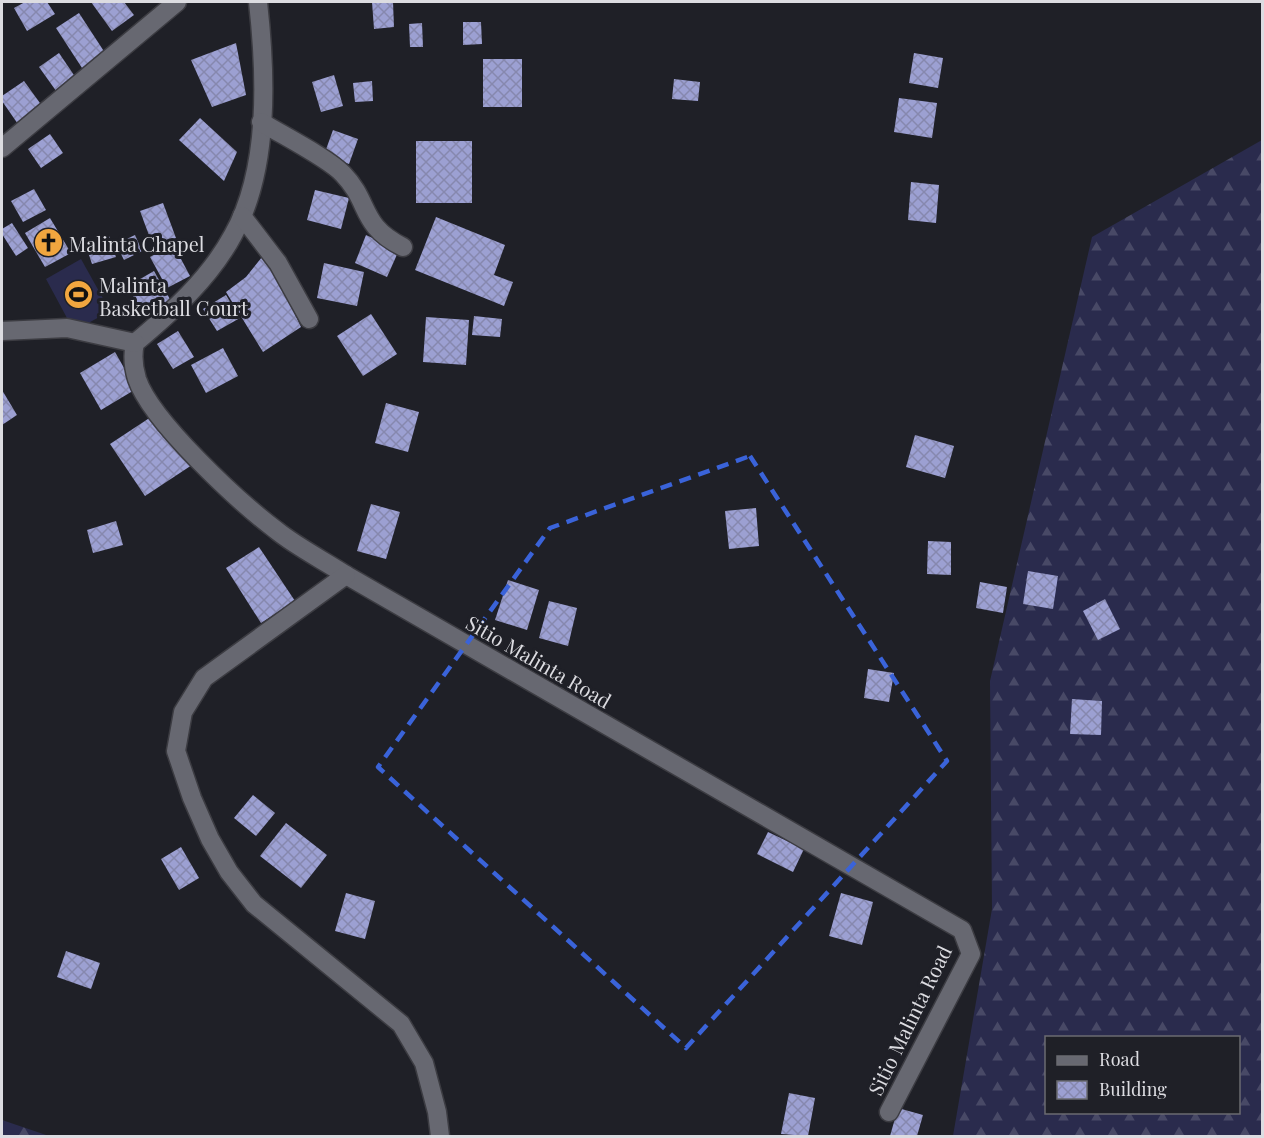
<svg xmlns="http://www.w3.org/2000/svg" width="1264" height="1138" viewBox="0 0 1264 1138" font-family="'Playfair Display',serif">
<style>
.forest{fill:url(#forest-firs);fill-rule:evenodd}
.garden{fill:#2a2b4d}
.building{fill:url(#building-cross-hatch)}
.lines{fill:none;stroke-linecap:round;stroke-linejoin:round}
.street-casing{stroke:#3c3c42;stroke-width:21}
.street{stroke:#676871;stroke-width:18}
.marked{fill:none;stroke:#3a63d9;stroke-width:4.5;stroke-dasharray:12 8;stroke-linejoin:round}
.labels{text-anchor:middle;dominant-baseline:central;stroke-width:6;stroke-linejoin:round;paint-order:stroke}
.poi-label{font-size:20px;fill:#dcdce1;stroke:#1f2027;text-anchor:start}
.street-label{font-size:20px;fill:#dcdce1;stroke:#1f2027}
</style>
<defs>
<pattern id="forest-firs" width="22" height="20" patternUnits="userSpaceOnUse" patternTransform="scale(1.5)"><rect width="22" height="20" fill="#2a2b4d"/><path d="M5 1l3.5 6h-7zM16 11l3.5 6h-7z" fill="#484966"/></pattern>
<pattern id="building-cross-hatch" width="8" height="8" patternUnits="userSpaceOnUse" patternTransform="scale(1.5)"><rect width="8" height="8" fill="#9ca0d2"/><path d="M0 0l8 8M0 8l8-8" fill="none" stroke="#8688ae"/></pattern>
</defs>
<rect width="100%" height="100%" fill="#1f2027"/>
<g class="forest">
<path d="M 1262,140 L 1262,1136 L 953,1136 L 992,909 L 990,681 L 1092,237 ZM 1046,1038 L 1238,1038 L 1238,1112 L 1046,1112 Z"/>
<polygon points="2,1120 49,1136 2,1136"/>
</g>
<polygon class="garden" points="81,259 110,311 74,331 46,279"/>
<g class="building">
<polygon points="25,2 47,2 55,14 27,31 14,8"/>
<polygon points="91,2 124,2 134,15 112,31"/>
<polygon points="372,2 393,2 394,27 374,29"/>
<polygon points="79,13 107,56 84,71 56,28"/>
<polygon points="463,22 481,22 482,44 463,45"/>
<polygon points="422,23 423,47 410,47 409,24"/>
<polygon points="236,43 246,95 212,107 191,60"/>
<polygon points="59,53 78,81 59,95 39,67"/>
<polygon points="914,53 943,58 938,88 909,83"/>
<rect x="483" y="59" width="39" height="48"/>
<polygon points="334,75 343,106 321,112 312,82"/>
<polygon points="674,79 700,82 698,101 672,99"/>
<polygon points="24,81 45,110 20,127 2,101 2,96"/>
<polygon points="372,81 373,101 355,102 353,83"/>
<polygon points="899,98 937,103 932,138 894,132"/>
<polygon points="200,118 237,152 224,181 179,140"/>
<polygon points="333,130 358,139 349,164 324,155"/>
<polygon points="50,134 63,153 41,168 28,149"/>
<rect x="416" y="141" width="56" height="62"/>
<polygon points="911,182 939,185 936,223 908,220"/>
<polygon points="34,189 46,210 23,222 11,201"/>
<polygon points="315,190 349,198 341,229 307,220"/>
<polygon points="163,203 176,238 153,246 140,211"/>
<polygon points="436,217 505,245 494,275 513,282 504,306 415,270"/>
<polygon points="50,218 71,253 45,267 25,233"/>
<polygon points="12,223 28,248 16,256 2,234 2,229"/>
<polygon points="135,235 142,251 124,260 116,244"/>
<polygon points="366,235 399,250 387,277 355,263"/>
<polygon points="109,236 116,257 92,264 85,243"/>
<polygon points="173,244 190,276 167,288 150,257"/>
<polygon points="266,252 301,327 263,352 226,292 246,277"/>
<polygon points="324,263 364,272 357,306 317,298"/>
<polygon points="154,271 171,301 144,316 128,286"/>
<polygon points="226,295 240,318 217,331 203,309"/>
<polygon points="371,314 397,354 363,376 337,336"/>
<polygon points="474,316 502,319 500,337 472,335"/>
<polygon points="426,317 469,320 466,365 423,362"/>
<polygon points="178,331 194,357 173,369 157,344"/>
<polygon points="223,348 238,376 206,393 191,365"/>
<polygon points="115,352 136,389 101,410 80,373"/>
<polygon points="2,390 17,415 2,425"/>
<polygon points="386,403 419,412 408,452 375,443"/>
<polygon points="157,413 192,465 145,496 110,444"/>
<polygon points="915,435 954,446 945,478 906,467"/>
<polygon points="371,504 400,512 386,559 357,551"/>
<polygon points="756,508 759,546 729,549 725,511"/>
<polygon points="116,521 123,545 93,553 87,530"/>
<polygon points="928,541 951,542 951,575 927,574"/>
<polygon points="259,547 295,601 261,623 226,568"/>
<polygon points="1028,571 1058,576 1053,609 1023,604"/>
<polygon points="508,580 539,590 527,630 495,620"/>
<polygon points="980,582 1007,587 1003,613 976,608"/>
<polygon points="1105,599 1120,629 1098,640 1083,611"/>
<polygon points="549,601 577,608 568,646 539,638"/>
<polygon points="868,669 894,673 889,702 864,698"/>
<polygon points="1072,699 1102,701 1101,735 1070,734"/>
<polygon points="253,795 275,813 256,836 234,818"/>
<polygon points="286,823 327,855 301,888 260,856"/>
<polygon points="768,832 804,849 793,872 757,854"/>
<polygon points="181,847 199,878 179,890 161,859"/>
<polygon points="346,893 375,901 365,939 335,931"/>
<polygon points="841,893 873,902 862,945 829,936"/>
<polygon points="66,951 100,963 91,989 57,977"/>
<polygon points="789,1093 815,1098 808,1136 781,1134"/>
<polygon points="898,1108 923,1115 917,1136 890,1136"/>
</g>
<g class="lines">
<defs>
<g id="street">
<path d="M 258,2 C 266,74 270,169 233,235 C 210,278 172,312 135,343 C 132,356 133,366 137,379 C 151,421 239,502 276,530 C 297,547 323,560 346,575 L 962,930 L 971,954 L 889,1112"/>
<path d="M 261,122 C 282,135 328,158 343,174 C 371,203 359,225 403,247"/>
<polyline points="2,148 177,2"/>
<polyline points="242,216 278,263 309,319"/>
<polyline points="2,331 67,328 135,343"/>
<polyline points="346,575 204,678 183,712 176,751 192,798 210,839 229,872 254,904 401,1024 424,1063 437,1112 440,1136"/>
</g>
</defs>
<use href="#street" class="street-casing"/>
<use href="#street" class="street"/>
</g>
<path class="marked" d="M 750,456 L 947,761 L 686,1048 L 378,767 L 550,528 Z"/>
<defs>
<symbol id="church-disc" viewBox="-11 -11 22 22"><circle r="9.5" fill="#f1a63f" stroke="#1f2027"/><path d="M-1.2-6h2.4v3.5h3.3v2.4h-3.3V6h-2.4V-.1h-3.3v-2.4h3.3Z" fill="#111"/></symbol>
<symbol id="stadium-disc" viewBox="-11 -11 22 22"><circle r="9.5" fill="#f1a63f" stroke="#1f2027"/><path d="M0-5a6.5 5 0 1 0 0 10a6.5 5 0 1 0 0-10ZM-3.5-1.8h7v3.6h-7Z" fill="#111"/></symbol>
</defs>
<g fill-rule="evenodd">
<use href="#church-disc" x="32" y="226" width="33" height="33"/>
<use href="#stadium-disc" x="62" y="278" width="33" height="33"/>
</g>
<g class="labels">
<g class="poi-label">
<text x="69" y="243">Malinta Chapel</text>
<text x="99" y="284">Malinta<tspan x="99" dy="23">Basketball Court</tspan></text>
</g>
<g class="street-label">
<text transform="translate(539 661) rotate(30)">Sitio Malinta Road</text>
<text transform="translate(909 1020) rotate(-64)">Sitio Malinta Road</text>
</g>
</g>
<rect width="1264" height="1138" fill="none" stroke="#dcdce1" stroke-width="6"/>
<rect x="1045" y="1036" width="195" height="78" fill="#1f2027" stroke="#6b6b71" stroke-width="1.5"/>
<rect x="1057" y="1056" width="30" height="9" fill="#676871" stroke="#6b6b71" stroke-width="1.5"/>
<text x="1099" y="1066" font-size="18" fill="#dcdce1">Road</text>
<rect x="1057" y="1081" width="30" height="18" fill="url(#building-cross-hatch)" stroke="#6b6b71" stroke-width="1.5"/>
<text x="1099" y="1096" font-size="18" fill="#dcdce1">Building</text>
</svg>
